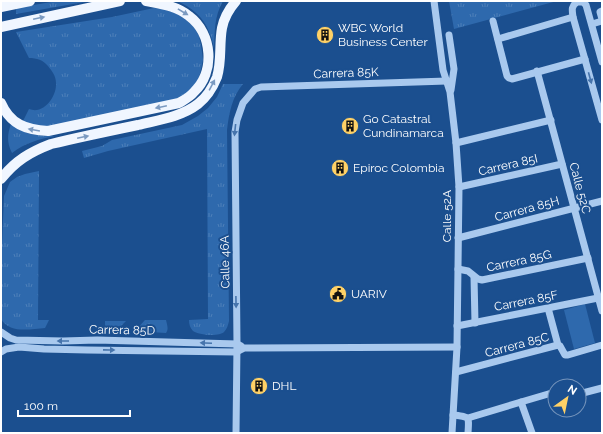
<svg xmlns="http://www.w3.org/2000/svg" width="603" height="434" viewBox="0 0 603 434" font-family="Raleway,sans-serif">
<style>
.grass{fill:url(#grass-tufts)}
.green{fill:#2e69ad}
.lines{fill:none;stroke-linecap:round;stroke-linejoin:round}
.minor{stroke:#a9c9ee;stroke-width:7}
.major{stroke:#f0f6ff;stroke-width:10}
.oneway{fill:#7b9ac1}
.oneway2{fill:#4674ac}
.labels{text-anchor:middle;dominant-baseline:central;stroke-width:4;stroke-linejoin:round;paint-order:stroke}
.poi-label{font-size:12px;fill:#fff;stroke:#1b4f8f;text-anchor:start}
.street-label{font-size:12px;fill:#fff;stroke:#1b4f8f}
</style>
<defs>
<pattern id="grass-tufts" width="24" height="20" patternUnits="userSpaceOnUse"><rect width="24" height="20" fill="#2e69ad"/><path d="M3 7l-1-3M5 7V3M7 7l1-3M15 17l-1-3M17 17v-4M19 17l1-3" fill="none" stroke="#4d80b9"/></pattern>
</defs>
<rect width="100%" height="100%" fill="#1b4f8f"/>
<g class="grass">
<polygon points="57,1 90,1 16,14 16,8"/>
<path d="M 177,1 L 223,1 C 214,17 215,30 214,48 C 213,42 211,37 209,32 C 204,17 191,7 177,1 Z"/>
<polygon points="449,1 557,1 454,29"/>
<path d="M 154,8 L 163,9 L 175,13 L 184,18 L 194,27 L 199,36 L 201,45 L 203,60 L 199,78 L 191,91 L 173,102 L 51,129 L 22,123 L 29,109 C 44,115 57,96 56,83 C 56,76 52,71 48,66 C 43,60 37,58 29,58 L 16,32 L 112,17 Z"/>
<path d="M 223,84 L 243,84 C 232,97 229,113 227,130 L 229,321 C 228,325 227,329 224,332 C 219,337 198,335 193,331 C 190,328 189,324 189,320 L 208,319 L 207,129 L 108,151 L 84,158 L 82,151 L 102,146 L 112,140 L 182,125 L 198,116 L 208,108 L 217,97 Z"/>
<path d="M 11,124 C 25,135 38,136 55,136 C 39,139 25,143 12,153 C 7,143 7,135 11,124 Z"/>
<path d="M 39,171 L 38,320 L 49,320 L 45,328 C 30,329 10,334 1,319 L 1,269 L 4,196 L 10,182 L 17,177 L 25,174 Z"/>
<path d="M 145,320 L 166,320 C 167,325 169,329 166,333 L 135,331 Z"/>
<polygon points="105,321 126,321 119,328 105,328"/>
</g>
<polygon class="green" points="585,304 595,343 574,349 564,310"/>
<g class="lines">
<g class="minor">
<polyline points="434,1 443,70 450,92 456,143 459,187 457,347 452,433"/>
<polyline points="602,11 600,12 602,19"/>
<polyline points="493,21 507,76 509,78 512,79 585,59"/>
<polyline points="592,24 602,21"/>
<polyline points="449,35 454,69 451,90"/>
<polyline points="498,39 573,17"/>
<path d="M 602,62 L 586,5 L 583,2 L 577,2 C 571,6 572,10 573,17 L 602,120"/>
<polyline points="537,71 602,311"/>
<polyline points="456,143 551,120"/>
<polyline points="459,187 562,164"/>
<polyline points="458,238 602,201"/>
<polyline points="458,269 468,271 478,279 482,280 588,258"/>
<polyline points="474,277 475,323"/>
<polyline points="548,308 558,345 560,346 565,355 568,355 602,345"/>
<polyline points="457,326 598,298"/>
<polyline points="1,332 10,338 16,340 63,341 97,340 237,344 241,346"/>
<polyline points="1,352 6,349 19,347 44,349 87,350 236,352 244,348 457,347"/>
<polyline points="456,372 558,345"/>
<polyline points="579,394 602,388"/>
<polyline points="521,402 532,433"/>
<path d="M 453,415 C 470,417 469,416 468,433"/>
<polyline points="468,418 521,402 555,392"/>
<polyline points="236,433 237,344 235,132 237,120 243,103 255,89 261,87 447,81"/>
</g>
<g class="major">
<polyline points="1,7 30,1"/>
<polyline points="1,27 120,1"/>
<path d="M 1,103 C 10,124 26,130 48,131 L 179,103 C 184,100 190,97 194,92 C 215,72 213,34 189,16 C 177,6 162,4 146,1"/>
<path d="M 1,179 C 15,161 30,152 51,144 C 80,137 109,131 138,125 C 158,120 181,117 198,104 C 207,97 213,87 217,77 C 222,61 219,44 222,28 C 224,18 229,9 236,1"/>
</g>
</g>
<defs><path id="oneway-solid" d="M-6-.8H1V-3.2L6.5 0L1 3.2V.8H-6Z"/></defs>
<g class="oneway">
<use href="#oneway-solid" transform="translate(183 12) rotate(31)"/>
<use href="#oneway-solid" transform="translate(39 18) rotate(-12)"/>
<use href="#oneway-solid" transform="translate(212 85) rotate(-62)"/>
<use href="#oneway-solid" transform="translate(161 107) rotate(168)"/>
<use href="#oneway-solid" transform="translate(34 130) rotate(-170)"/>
<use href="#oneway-solid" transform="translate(83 137) rotate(-12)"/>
</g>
<g class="oneway2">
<use href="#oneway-solid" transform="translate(590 78) rotate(75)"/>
<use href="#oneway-solid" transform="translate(235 130) rotate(96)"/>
<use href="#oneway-solid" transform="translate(236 302) rotate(89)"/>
<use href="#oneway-solid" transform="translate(63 341) rotate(180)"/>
<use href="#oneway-solid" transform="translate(206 343) rotate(-178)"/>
<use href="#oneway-solid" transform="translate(109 350) rotate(1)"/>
</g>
<defs>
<symbol id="building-disc" viewBox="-11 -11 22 22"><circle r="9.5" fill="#ffd166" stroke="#1b4f8f"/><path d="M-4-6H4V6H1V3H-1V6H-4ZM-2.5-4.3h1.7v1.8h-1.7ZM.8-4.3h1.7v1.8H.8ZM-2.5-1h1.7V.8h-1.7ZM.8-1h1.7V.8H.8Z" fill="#111"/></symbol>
<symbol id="civic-disc" viewBox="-11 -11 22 22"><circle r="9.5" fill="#ffd166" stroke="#1b4f8f"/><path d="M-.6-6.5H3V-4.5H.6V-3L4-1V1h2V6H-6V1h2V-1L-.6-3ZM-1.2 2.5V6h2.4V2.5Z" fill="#111"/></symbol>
</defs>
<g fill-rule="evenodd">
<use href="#building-disc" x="315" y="25" width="20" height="20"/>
<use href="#building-disc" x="340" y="116" width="20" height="20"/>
<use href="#building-disc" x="330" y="158" width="20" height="20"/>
<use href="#civic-disc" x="328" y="284" width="20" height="20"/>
<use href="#building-disc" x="249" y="376" width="20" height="20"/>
</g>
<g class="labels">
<g class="poi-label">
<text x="338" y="28">WBC World<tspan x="338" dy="14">Business Center</tspan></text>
<text x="363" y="119">Go Catastral<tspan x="363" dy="14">Cundinamarca</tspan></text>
<text x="353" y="168">Epiroc Colombia</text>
<text x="351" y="294">UARIV</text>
<text x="272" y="386">DHL</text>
</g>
<g class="street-label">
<text transform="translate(346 73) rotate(-2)">Carrera 85K</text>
<text transform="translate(508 165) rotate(-13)">Carrera 85I</text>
<text transform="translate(580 188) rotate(75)">Calle 52C</text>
<text transform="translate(527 209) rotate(-15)">Carrera 85H</text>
<text transform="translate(447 216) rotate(-90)">Calle 52A</text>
<text transform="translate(519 261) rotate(-12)">Carrera 85G</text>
<text transform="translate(225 262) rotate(-91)">Calle 46A</text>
<text transform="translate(526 301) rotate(-11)">Carrera 85F</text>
<text transform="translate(122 330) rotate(1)">Carrera 85D</text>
<text transform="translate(517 345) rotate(-15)">Carrera 85C</text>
</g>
</g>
<rect width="603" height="434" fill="none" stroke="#ffffff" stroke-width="4"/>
<g transform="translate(567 398) rotate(33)"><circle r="19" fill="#1b4f8f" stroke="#7695bc"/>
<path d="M0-3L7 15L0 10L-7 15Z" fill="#ffd166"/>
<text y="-6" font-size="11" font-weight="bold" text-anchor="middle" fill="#ffffff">N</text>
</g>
<path d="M18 410v6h112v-6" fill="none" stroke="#ffffff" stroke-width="2"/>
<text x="24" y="410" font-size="12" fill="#ffffff" stroke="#1b4f8f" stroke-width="3" paint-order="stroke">100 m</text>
</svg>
